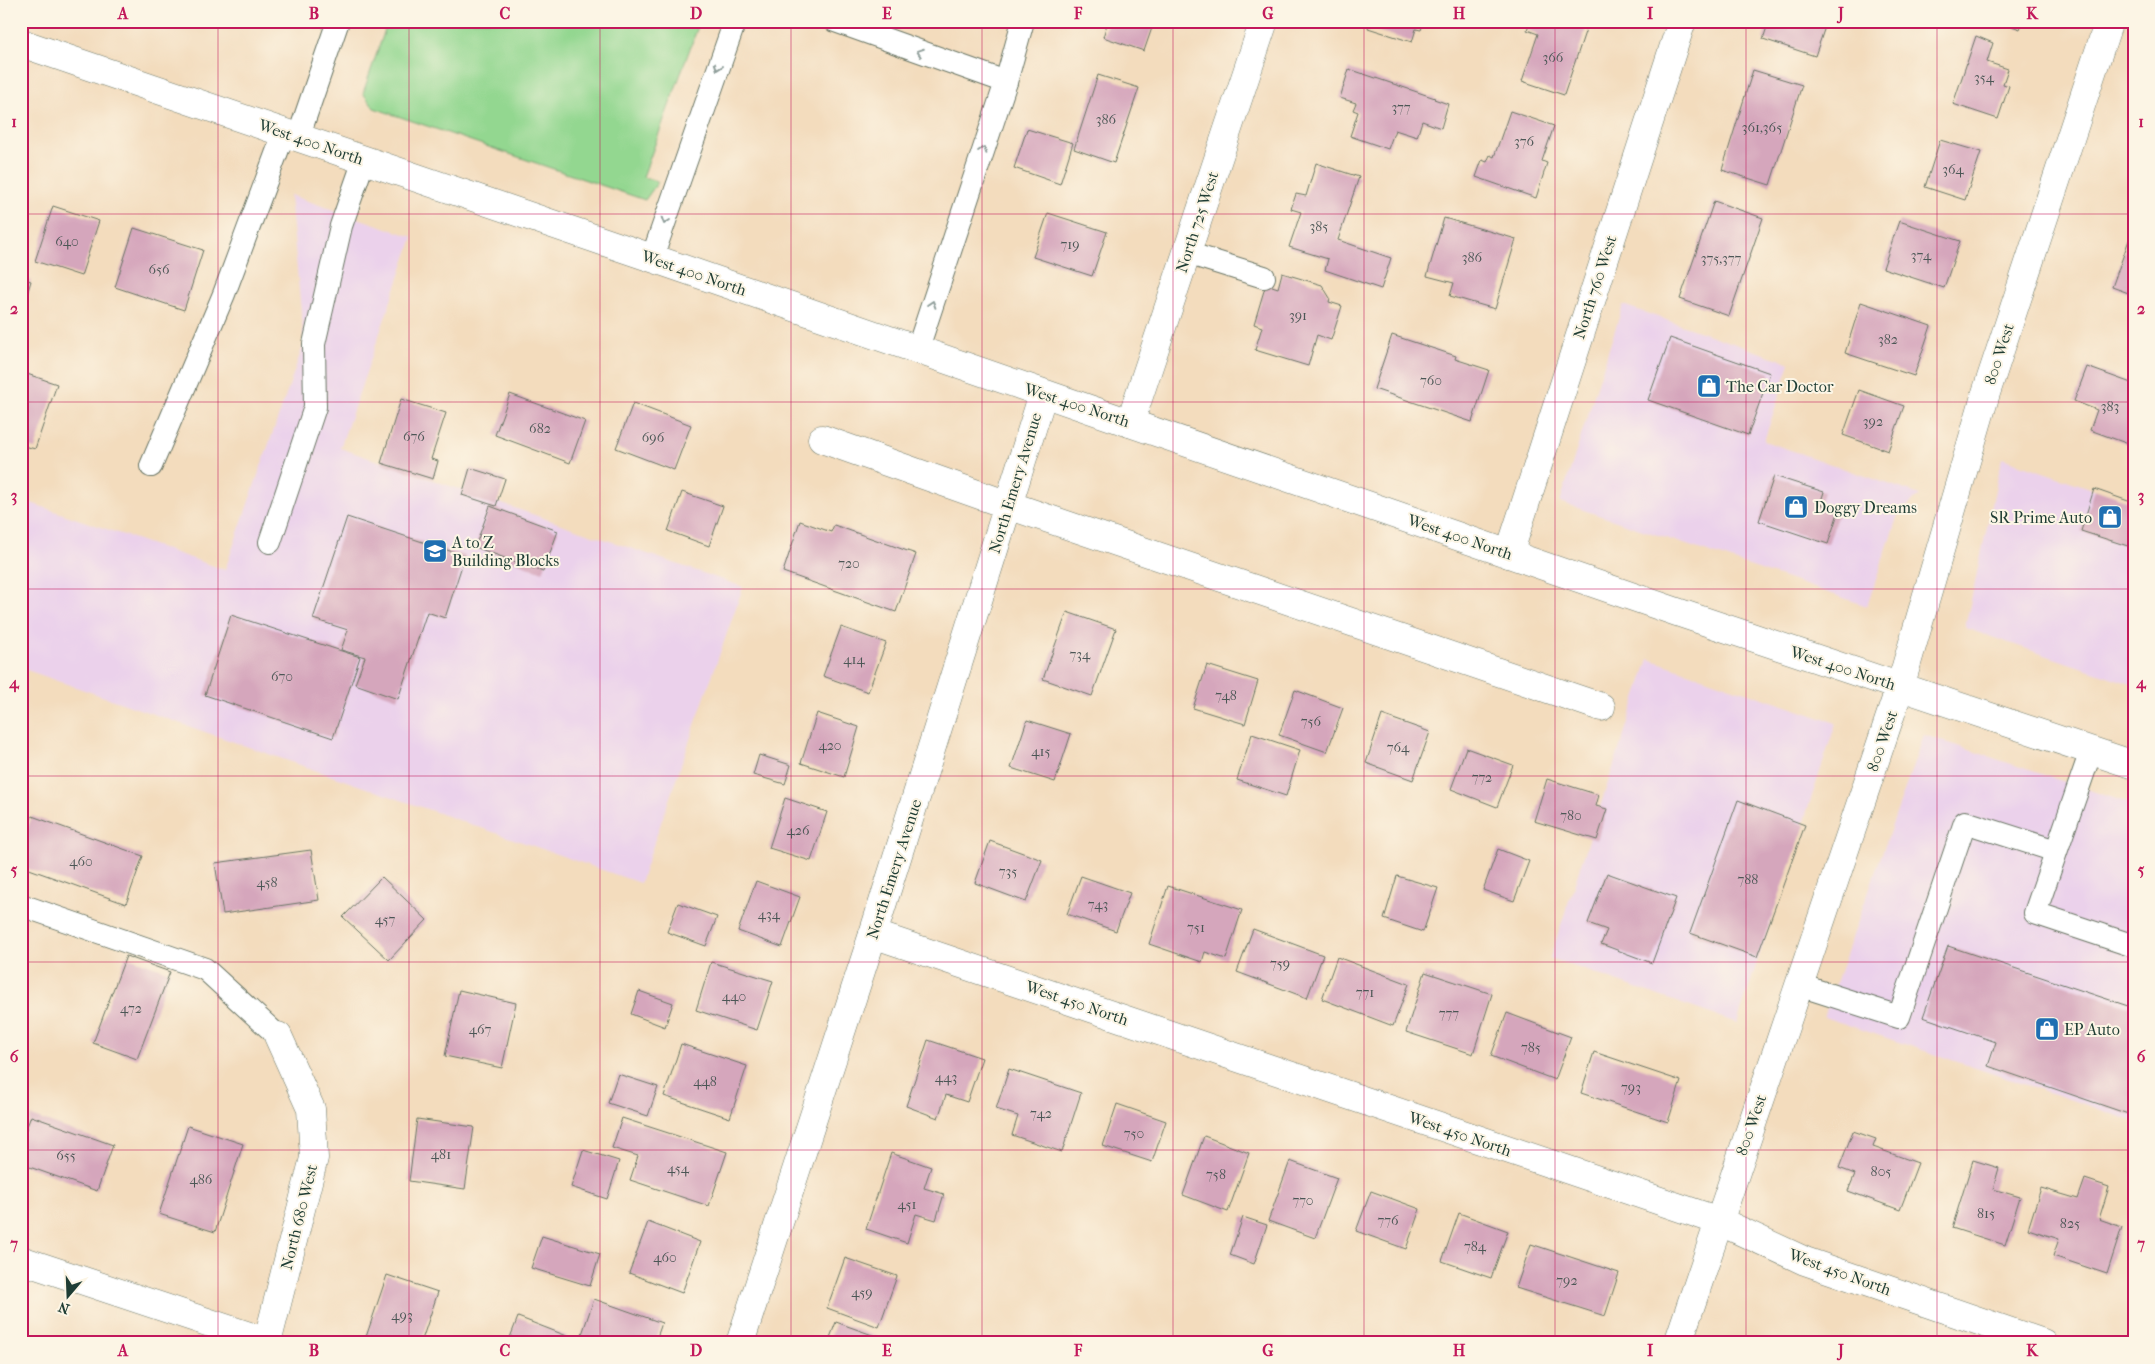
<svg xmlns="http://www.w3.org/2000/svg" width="2155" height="1364" viewBox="0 0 2155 1364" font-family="'IM FELL French Canon',serif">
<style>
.built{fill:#ebd1eb}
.green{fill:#93d790;stroke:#598a62}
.building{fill:#d5a6bc}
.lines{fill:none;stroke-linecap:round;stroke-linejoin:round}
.service-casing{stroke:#697564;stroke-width:24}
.minor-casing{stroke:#697564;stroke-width:29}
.tertiary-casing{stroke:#697564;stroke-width:29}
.secondary-casing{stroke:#697564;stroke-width:29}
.service{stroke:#fff;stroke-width:22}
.minor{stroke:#fff;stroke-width:28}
.tertiary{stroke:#fff;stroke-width:28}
.secondary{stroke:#fff;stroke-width:28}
.oneway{stroke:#8f9e9a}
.grid{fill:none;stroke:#c2185b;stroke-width:1;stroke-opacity:0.55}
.labels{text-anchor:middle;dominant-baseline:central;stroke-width:4;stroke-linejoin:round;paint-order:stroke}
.number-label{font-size:14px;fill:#4c5756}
.street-label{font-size:16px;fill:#1f3d34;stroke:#fcf5e5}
.poi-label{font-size:16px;fill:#1f3d34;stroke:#fcf5e5;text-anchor:start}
.neatline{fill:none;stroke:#c2185b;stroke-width:2}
.grid-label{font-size:16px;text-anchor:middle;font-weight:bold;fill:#c2185b}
</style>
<rect width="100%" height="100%" fill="#fcf5e5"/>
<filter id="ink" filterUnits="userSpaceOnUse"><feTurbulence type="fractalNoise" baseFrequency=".02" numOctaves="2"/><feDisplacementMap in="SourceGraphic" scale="10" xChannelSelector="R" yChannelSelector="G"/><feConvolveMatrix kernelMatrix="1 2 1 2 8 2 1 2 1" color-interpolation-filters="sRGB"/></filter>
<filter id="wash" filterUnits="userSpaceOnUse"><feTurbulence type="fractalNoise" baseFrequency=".0096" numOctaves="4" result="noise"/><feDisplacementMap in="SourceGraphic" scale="20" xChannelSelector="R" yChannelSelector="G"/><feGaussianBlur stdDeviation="1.12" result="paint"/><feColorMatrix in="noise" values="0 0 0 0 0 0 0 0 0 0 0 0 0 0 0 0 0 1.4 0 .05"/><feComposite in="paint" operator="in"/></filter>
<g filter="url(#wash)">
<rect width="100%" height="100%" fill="#f3dcbd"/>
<g class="built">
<polygon points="290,195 413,237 340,448 743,587 640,883 21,668 21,531 31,503 225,570 304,343"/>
<polygon points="1623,305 1790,363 1764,441 1920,495 1898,515 1867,606 1560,502"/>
<polygon points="2002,458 2134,503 2134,685 1965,628"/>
<polygon points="1649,659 1836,723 1737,1023 1550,958"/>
<polygon points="1924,735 2134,805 2134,1121 1824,1017"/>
</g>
<polygon class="green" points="388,21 700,21 643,177 658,182 645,200 374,108 363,93"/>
<g id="blocks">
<g class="building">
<polygon points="1108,21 1174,21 1172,28 1154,22 1144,51 1103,37"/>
<polygon points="1370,21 1424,21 1421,30 1416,29 1412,42 1368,28"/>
<polygon points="1530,21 1572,21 1587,26 1564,95 1522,81 1538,34 1527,30"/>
<polygon points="1769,21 1827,21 1815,56 1763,39"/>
<polygon points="1998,21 2023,21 2020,29"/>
<polygon points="1976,36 1993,43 1987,62 2008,69 2003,84 2009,86 1998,119 1953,104"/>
<polygon points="1349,69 1435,98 1434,99 1448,104 1441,128 1422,121 1417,137 1395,130 1388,149 1350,136 1358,112 1353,110 1356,103 1340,98"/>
<polygon points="1753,70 1802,85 1770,185 1722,170"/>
<polygon points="1098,75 1139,88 1114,163 1074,149"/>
<polygon points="1510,111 1554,126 1542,161 1547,163 1536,198 1476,177 1482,160 1487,162 1490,155 1494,157"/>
<polygon points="1027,129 1073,143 1060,184 1014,168"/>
<polygon points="1940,140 1981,152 1965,200 1925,187"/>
<polygon points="1316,163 1359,177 1338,240 1391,258 1381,289 1325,270 1328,259 1289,247 1301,212 1291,209 1296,194 1306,196"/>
<polygon points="1714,201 1763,218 1729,316 1680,299"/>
<polygon points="53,206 99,221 81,276 35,261"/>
<polygon points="1048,213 1107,232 1092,276 1033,257"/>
<polygon points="1444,218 1516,239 1495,309 1450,296 1454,283 1427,276"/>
<polygon points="1899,221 1960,241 1944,288 1883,268"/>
<polygon points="134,228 203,250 184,310 115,287"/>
<polygon points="2129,240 2134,241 2134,295 2112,287"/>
<polygon points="1282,273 1322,285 1330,298 1329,302 1342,306 1331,340 1317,335 1308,366 1255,350 1262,327 1254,324 1266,284 1278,288"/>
<polygon points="21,278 31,281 22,311 21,311"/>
<polygon points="1861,302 1931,326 1914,376 1845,353"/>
<polygon points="1392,335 1456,356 1455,359 1489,370 1472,422 1374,389"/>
<polygon points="1670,338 1770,373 1748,435 1648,400"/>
<polygon points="2087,367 2134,384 2134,446 2090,430 2097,410 2074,401"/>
<polygon points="21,372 57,384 35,449 21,445"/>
<polygon points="1859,390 1904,406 1888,451 1843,435"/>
<polygon points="510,394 585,421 570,463 495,435"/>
<polygon points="401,399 446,413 431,459 438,461 433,479 381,463"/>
<polygon points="633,403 691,425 674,470 616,448"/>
<polygon points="470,468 505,479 496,506 462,495"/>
<polygon points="1774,476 1824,492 1820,504 1839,510 1828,544 1759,521"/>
<polygon points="2094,489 2134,503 2134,548 2081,531"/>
<polygon points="682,492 723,506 709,546 668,531"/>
<polygon points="490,506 558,531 543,572 475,547"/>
<polygon points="347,517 465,556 445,618 427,612 398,699 355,684 365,657 341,650 348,630 313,619"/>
<polygon points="800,521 831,532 834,525 916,554 896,612 783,572"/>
<polygon points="1067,612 1116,629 1092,696 1043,679"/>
<polygon points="231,615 360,657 333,738 205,695"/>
<polygon points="841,627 886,643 868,692 823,676"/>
<polygon points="1207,665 1258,681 1245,724 1193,708"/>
<polygon points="1295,690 1343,708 1327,752 1279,735"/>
<polygon points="817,713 859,727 844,777 801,763"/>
<polygon points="1382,715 1430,732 1413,780 1366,763"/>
<polygon points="1027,720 1071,734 1055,782 1011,768"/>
<polygon points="1252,734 1300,750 1286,796 1237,780"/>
<polygon points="1466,748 1513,765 1497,807 1451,789"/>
<polygon points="759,755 791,765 785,784 753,775"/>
<polygon points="1547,779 1599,795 1596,806 1607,809 1597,840 1534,821"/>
<polygon points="785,798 827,812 811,861 769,848"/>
<polygon points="1738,800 1805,825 1757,957 1690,933"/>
<polygon points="32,816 143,856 126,904 21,866 21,847"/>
<polygon points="990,841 1042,860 1026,902 975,883"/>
<polygon points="1498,849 1529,861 1514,901 1483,890"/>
<polygon points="311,850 319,900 223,914 215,863"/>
<polygon points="1607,873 1676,898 1652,963 1601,944 1607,930 1588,923"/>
<polygon points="1081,876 1130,893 1116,931 1067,914"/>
<polygon points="1397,876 1438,888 1423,932 1384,919"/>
<polygon points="382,877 427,920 389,960 343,917"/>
<polygon points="756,881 800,897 782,947 738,931"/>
<polygon points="1168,886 1242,910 1226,959 1205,952 1202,962 1149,944"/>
<polygon points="678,903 717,917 706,946 667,932"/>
<polygon points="1253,929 1323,955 1307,998 1237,972"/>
<polygon points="1948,946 2134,1008 2134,1116 1988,1066 1996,1042 1923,1017"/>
<polygon points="126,956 170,972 137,1059 93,1043"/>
<polygon points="1337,957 1409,984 1393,1026 1322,999"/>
<polygon points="711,962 773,981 757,1030 696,1010"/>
<polygon points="1425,972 1492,994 1473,1054 1406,1032"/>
<polygon points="459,990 516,1003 502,1068 445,1056"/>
<polygon points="639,991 673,1003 665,1027 631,1014"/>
<polygon points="1507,1013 1571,1037 1555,1080 1491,1056"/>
<polygon points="928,1040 982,1058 967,1102 946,1095 938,1118 906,1106"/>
<polygon points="681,1044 747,1066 730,1118 664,1096"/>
<polygon points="1594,1052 1681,1081 1668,1122 1581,1093"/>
<polygon points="1009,1069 1081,1093 1062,1152 1012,1135 1018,1116 996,1109"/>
<polygon points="618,1074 658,1087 648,1116 608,1103"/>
<polygon points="1117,1104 1166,1121 1152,1162 1103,1146"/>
<polygon points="31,1116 113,1145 97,1191 21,1164 21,1142"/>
<polygon points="622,1118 727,1152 709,1206 630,1180 638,1156 612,1148"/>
<polygon points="417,1119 474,1127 465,1189 409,1181"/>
<polygon points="188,1126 243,1144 215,1232 159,1214"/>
<polygon points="1853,1131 1876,1139 1873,1147 1918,1163 1900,1210 1848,1191 1855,1174 1839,1168"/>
<polygon points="1204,1136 1249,1153 1228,1212 1183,1195"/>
<polygon points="583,1150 619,1161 607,1199 571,1187"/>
<polygon points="891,1153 931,1167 924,1188 944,1194 936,1220 916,1214 907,1243 866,1229"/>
<polygon points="1973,1160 1999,1168 1993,1189 2020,1197 2005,1245 1952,1228"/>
<polygon points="1290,1161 1337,1178 1315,1238 1268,1221"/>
<polygon points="2085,1179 2109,1187 2099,1219 2122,1227 2107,1274 2053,1256 2059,1239 2028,1229 2041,1188 2078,1199"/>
<polygon points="1371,1191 1420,1209 1406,1249 1356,1231"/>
<polygon points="1459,1213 1508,1231 1491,1278 1442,1261"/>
<polygon points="1243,1217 1267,1225 1254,1264 1230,1255"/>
<polygon points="648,1222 700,1242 682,1293 629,1273"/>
<polygon points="542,1236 600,1254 590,1286 531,1268"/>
<polygon points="1531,1244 1619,1273 1605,1316 1516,1288"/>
<polygon points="845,1258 897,1276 879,1327 827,1308"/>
<polygon points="387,1275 438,1292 421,1343 383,1343 366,1337"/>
<polygon points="594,1299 662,1323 655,1343 579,1343"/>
<polygon points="518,1317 567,1336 564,1343 508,1343"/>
<polygon points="836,1322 878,1337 876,1343 828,1343"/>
</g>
</g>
</g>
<g filter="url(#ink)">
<use href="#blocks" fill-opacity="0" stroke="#697564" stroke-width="1"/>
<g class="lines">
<defs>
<g id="service">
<polyline points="835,21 1006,82 917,351"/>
<polyline points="1006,82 1023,21"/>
<polyline points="298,138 338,21"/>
<polyline points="1187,253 1264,277"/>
<polyline points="652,258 735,21"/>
<polyline points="151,466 224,294 284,133"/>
<polyline points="270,542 315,407 314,344 341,226 364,160"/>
<polyline points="2091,751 2035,913 2134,946"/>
<polyline points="21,905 205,969 278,1036"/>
<polyline points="1799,985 1899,1017 1965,822 2056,851"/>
</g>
<g id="minor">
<polyline points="1130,423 1264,21"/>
<polyline points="822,439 1008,505 1601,707"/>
<polyline points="1509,554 1682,21"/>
<polyline points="873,934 1719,1221 1805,1261 2043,1343"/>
<polyline points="21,1260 267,1342"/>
<polyline points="267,1343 314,1158 311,1109 278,1036"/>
<polyline points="740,1343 873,934 1043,394"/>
</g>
<polyline id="tertiary" points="1678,1343 1900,687 1986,393 2109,21"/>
<polyline id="secondary" points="21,43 652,258 1677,612 2134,765"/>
</defs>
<use href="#service" class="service-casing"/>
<use href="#minor" class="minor-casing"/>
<use href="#tertiary" class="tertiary-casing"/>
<use href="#secondary" class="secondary-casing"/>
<use href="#service" class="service"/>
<use href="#minor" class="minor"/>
<use href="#tertiary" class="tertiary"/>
<use href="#secondary" class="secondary"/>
</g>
<defs><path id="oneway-chevron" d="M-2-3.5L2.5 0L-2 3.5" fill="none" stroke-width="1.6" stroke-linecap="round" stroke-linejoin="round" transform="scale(1.25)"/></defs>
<g class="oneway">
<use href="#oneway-chevron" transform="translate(920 52) rotate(-160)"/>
<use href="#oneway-chevron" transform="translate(718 67) rotate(110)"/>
<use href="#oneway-chevron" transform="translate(983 150) rotate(-72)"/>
<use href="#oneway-chevron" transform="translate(665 221) rotate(108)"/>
<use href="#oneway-chevron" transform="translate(932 304) rotate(-72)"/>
</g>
</g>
<path class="grid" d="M 218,21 L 218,1343M 409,21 L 409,1343M 600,21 L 600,1343M 791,21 L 791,1343M 982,21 L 982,1343M 1173,21 L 1173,1343M 1364,21 L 1364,1343M 1555,21 L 1555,1343M 1746,21 L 1746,1343M 1937,21 L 1937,1343M 21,214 L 2134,214M 21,402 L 2134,402M 21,589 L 2134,589M 21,776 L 2134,776M 21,962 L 2134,962M 21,1150 L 2134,1150"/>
<defs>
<symbol id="shop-square" viewBox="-11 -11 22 22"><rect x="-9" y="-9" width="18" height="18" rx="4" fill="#1f6fb2" stroke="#fcf5e5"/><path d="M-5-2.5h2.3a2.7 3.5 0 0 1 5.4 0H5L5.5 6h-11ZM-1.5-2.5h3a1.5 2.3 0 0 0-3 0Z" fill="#fff"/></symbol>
<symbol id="school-square" viewBox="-11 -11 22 22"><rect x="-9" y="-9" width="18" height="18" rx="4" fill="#1f6fb2" stroke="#fcf5e5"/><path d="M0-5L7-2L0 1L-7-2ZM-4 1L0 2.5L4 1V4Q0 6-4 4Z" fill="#fff"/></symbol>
</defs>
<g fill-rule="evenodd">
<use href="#shop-square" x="1695" y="372" width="28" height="28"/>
<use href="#shop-square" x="1782" y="493" width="28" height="28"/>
<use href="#shop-square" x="2096" y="503" width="28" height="28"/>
<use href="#school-square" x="421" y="537" width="28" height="28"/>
<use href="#shop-square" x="2033" y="1015" width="28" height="28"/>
</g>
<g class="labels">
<g class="number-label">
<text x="1553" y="57">366</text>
<text x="1984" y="77">354</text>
<text x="1401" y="107">377</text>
<text x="1106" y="119">386</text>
<text x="1762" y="127">361,365</text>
<text x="1524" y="141">376</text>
<text x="1953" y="169">364</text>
<text x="1319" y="226">385</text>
<text x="67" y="241">640</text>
<text x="1070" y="244">719</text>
<text x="1921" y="255">374</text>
<text x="1472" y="257">386</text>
<text x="1721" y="258">375,377</text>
<text x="159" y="269">656</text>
<text x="1298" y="315">391</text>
<text x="1888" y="339">382</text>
<text x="1431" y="380">760</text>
<text x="2110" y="406">383</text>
<text x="1873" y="421">392</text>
<text x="540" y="428">682</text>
<text x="414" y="436">676</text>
<text x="653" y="437">696</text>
<text x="849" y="563">720</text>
<text x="1080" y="654">734</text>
<text x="854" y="659">414</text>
<text x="282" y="676">670</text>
<text x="1226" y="695">748</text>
<text x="1311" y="721">756</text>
<text x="830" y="745">420</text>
<text x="1398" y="747">764</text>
<text x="1041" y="751">415</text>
<text x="1482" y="777">772</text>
<text x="1571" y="815">780</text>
<text x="798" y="830">426</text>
<text x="81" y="861">460</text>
<text x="1008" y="871">735</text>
<text x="1748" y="879">788</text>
<text x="267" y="882">458</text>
<text x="1098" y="904">743</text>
<text x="769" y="914">434</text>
<text x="385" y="919">457</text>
<text x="1196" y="927">751</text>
<text x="1280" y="963">759</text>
<text x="1365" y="992">771</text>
<text x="734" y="996">440</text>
<text x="131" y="1008">472</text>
<text x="1449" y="1013">777</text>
<text x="480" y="1029">467</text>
<text x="1531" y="1047">785</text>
<text x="946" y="1077">443</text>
<text x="705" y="1081">448</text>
<text x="1631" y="1087">793</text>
<text x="1041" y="1113">742</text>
<text x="1134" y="1133">750</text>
<text x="441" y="1154">481</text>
<text x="66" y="1155">655</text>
<text x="678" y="1168">454</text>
<text x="1881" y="1171">805</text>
<text x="1216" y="1174">758</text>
<text x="201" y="1179">486</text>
<text x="1303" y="1200">770</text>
<text x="907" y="1204">451</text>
<text x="1986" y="1213">815</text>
<text x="1388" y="1220">776</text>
<text x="2070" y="1223">825</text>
<text x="1475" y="1246">784</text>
<text x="665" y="1257">460</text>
<text x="1567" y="1280">792</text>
<text x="862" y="1292">459</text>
<text x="402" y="1315">493</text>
</g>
<g class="street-label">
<text transform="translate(311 142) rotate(19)">West 400 North</text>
<text transform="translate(1197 222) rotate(-72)">North 725 West</text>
<text transform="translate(694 273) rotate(19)">West 400 North</text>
<text transform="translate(1595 287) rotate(-72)">North 760 West</text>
<text transform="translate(1999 354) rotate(-72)">800 West</text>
<text transform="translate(1077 405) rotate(18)">West 400 North</text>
<text transform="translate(1015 483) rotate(-73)">North Emery Avenue</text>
<text transform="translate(1460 537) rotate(19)">West 400 North</text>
<text transform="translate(1843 668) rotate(18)">West 400 North</text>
<text transform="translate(1882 741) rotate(-71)">800 West</text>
<text transform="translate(894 869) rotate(-72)">North Emery Avenue</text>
<text transform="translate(1077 1003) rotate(19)">West 450 North</text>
<text transform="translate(1751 1125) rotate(-71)">800 West</text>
<text transform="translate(1460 1134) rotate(19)">West 450 North</text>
<text transform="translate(299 1217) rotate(-76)">North 680 West</text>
<text transform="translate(1840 1272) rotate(20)">West 450 North</text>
</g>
<g class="poi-label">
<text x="1726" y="386">The Car Doctor</text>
<text x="1814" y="507">Doggy Dreams</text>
<text x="2092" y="517" text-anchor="end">SR Prime Auto</text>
<text x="452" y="542">A to Z<tspan x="452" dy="18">Building Blocks</tspan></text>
<text x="2064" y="1029">EP Auto</text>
</g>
</g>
<rect width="2155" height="1364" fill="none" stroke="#fcf5e5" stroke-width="55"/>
<g transform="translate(68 1296) rotate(199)" stroke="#fcf5e5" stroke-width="4" paint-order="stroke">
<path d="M0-4L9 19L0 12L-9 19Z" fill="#1f3d34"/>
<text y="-8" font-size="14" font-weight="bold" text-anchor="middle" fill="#1f3d34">N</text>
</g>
<rect x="28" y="28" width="2100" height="1308" class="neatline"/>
<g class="grid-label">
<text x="123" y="19">A</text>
<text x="314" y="19">B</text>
<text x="505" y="19">C</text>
<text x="696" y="19">D</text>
<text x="887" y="19">E</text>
<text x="1078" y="19">F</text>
<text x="1268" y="19">G</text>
<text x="1459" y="19">H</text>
<text x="1650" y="19">I</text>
<text x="1841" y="19">J</text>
<text x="2032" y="19">K</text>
<text x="14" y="127">1</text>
<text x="2141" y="127">1</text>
<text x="14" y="314">2</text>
<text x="2141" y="314">2</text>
<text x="14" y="501">3</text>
<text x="2141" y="501">3</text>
<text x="14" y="688">4</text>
<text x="2141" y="688">4</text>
<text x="14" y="875">5</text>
<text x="2141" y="875">5</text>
<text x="14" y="1062">6</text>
<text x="2141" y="1062">6</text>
<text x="14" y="1249">7</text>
<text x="2141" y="1249">7</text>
<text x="123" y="1356">A</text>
<text x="314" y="1356">B</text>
<text x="505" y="1356">C</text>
<text x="696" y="1356">D</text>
<text x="887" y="1356">E</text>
<text x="1078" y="1356">F</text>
<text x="1268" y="1356">G</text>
<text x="1459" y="1356">H</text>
<text x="1650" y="1356">I</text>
<text x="1841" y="1356">J</text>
<text x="2032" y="1356">K</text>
</g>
</svg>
